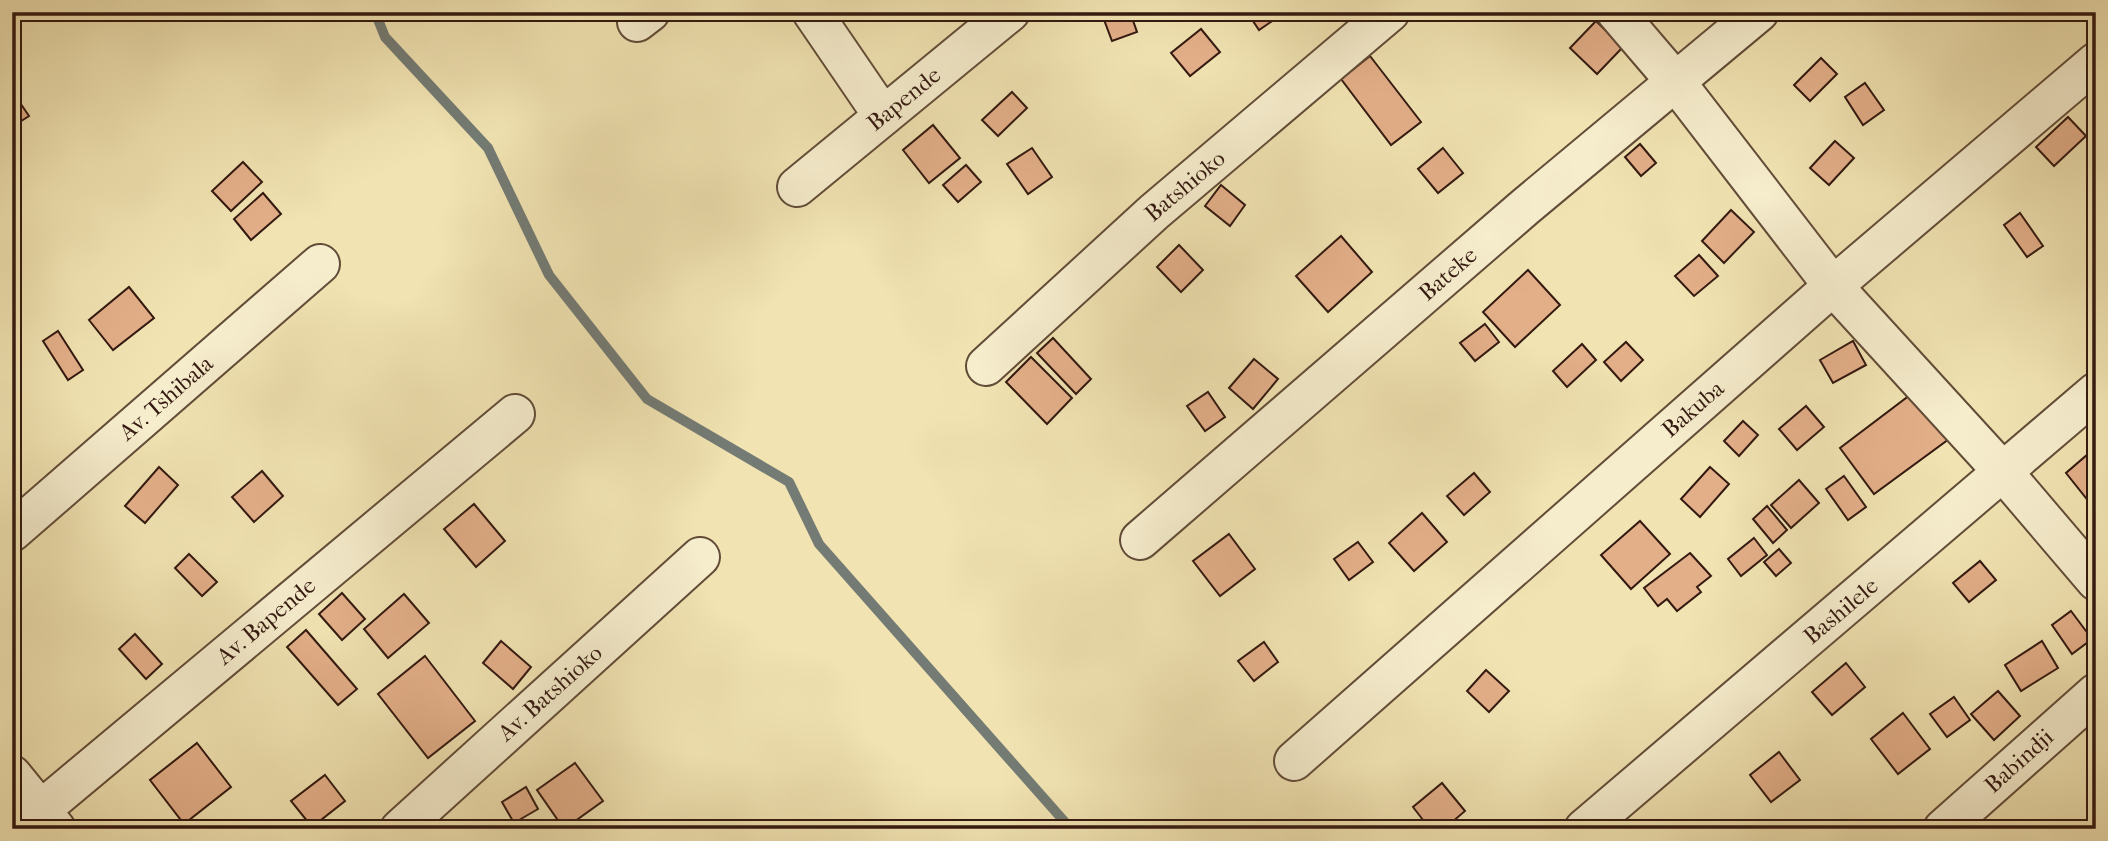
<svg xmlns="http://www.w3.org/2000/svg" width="2108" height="841" viewBox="0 0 2108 841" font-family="'IM FELL French Canon',serif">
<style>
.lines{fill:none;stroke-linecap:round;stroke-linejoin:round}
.stream{stroke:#737b74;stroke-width:10}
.building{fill:#e3af89;stroke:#331910;stroke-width:2}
.minor-casing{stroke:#624c38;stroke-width:42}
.minor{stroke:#f6edcd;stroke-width:38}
.labels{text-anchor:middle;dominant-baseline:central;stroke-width:6;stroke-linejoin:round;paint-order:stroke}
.street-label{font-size:23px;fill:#331910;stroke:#f6edcd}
</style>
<rect width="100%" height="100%" fill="#f1e3b2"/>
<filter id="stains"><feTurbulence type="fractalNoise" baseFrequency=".00286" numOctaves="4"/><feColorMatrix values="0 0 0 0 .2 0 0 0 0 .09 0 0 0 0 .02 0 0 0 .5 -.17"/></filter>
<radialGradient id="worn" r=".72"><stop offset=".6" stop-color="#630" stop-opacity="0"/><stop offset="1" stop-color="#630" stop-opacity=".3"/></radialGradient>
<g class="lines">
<polyline class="stream" points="375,12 385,37 488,148 549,275 647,399 789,482 819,544 1071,829"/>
</g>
<g class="building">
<polygon points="1115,12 1130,12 1137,32 1112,41 1103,17"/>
<polygon points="1247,12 1279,12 1281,15 1259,30"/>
<polygon points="1596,21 1623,47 1597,74 1570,48"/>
<polygon points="1201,29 1220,52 1190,76 1171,53"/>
<polygon points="1370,56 1421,122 1391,145 1341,79"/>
<polygon points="1821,58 1837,74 1810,101 1794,85"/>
<polygon points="1865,83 1884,110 1863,125 1845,97"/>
<polygon points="12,91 29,116 12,127"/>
<polygon points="1012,92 1027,108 998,136 982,120"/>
<polygon points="2068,117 2086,136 2054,166 2036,147"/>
<polygon points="933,125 960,158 929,183 903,150"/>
<polygon points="1835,141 1854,158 1829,185 1810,168"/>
<polygon points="1640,144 1656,163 1641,176 1625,157"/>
<polygon points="1032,148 1052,177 1028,194 1007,164"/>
<polygon points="1443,148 1463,173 1438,193 1418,169"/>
<polygon points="243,162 262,182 231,211 212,191"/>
<polygon points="966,165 981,182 958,202 943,185"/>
<polygon points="1221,185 1245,205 1230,226 1205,206"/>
<polygon points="263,193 281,214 251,240 234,219"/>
<polygon points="1731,210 1754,232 1724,263 1702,241"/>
<polygon points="2020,213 2043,246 2027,257 2004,225"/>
<polygon points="1341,236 1372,272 1328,312 1296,276"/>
<polygon points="1179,245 1203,270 1181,292 1157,267"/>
<polygon points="1699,255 1718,276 1694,296 1675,276"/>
<polygon points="1528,270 1560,305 1515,347 1483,312"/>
<polygon points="129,287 154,318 113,350 89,320"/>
<polygon points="1485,324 1499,342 1475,361 1460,343"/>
<polygon points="58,331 83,370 68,380 43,341"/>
<polygon points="1053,338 1091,379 1076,394 1037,353"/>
<polygon points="1853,341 1866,365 1833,383 1820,360"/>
<polygon points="1626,342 1643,360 1621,381 1604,362"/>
<polygon points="1582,344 1596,360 1567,387 1553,371"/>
<polygon points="1031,357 1072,398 1047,424 1006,382"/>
<polygon points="1254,359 1278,379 1253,409 1229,388"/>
<polygon points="1208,392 1225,417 1205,431 1187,406"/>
<polygon points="1914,392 1949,439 1874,494 1840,448"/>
<polygon points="1806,406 1824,427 1797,450 1779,429"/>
<polygon points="1743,421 1758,435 1739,456 1724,441"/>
<polygon points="2095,448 2096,498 2090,503 2066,473"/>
<polygon points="159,467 178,485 145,523 125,506"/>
<polygon points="1710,467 1729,484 1700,517 1681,499"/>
<polygon points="262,471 283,496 254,522 232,497"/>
<polygon points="1474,473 1490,492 1464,515 1447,496"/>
<polygon points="1844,476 1866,507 1848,520 1826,489"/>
<polygon points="1799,480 1819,503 1791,528 1771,505"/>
<polygon points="474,504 505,541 476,567 444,529"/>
<polygon points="1767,506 1787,530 1773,543 1753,519"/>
<polygon points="1422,513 1447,542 1414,571 1389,543"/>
<polygon points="1640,521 1670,554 1631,589 1601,555"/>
<polygon points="1229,534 1255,569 1220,596 1193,561"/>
<polygon points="1754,538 1767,555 1741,576 1728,559"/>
<polygon points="1358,542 1373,562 1349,580 1334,559"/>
<polygon points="1779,549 1791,563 1776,576 1764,562"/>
<polygon points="1690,553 1711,576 1697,587 1701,592 1677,611 1667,599 1658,606 1644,588"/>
<polygon points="189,554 217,582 202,596 175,568"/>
<polygon points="1980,561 1996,580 1969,602 1953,583"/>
<polygon points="342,593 365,619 342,640 319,614"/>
<polygon points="404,594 429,623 388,658 364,629"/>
<polygon points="2071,611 2092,639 2072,654 2052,625"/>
<polygon points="306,630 357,689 338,705 287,647"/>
<polygon points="135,634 162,664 146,679 119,649"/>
<polygon points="501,641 531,667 513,689 483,663"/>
<polygon points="2042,641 2058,668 2021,691 2005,665"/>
<polygon points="1264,642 1278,662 1254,681 1238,661"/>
<polygon points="425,656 475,721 428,758 378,694"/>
<polygon points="1846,663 1865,687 1832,715 1812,692"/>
<polygon points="1486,670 1509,691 1489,712 1467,691"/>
<polygon points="1998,691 2020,716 1994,740 1971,714"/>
<polygon points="1954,697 1970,720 1947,737 1930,714"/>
<polygon points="1903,713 1930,749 1898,774 1871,739"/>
<polygon points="197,743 231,787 184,824 150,780"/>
<polygon points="1779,752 1800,780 1771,802 1750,775"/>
<polygon points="575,763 603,801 564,829 537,790"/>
<polygon points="325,775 345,801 312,827 291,801"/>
<polygon points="1442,783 1465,811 1444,829 1430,829 1413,807"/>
<polygon points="526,787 538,809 514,823 502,802"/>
</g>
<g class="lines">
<defs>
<g id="minor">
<polyline points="812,12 883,116"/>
<polyline points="1616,12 1675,81 1833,286 2004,473 2096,581"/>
<polyline points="637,22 650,12"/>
<polyline points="797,187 1010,12"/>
<polyline points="986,366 1154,212 1390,12"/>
<polyline points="12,532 320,264"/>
<polyline points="1140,540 1525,207 1759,12"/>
<polyline points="1294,761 1833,286 2096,62"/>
<polyline points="12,775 56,829"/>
<polyline points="18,829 515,414"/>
<polyline points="400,829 700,557"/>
<polyline points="1584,829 2096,392"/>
<polyline points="1943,829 2096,693"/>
</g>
</defs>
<use href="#minor" class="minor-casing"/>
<use href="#minor" class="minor"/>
</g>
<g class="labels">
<g class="street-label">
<text transform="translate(904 99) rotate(-39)">Bapende</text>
<text transform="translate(1185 186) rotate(-40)">Batshioko</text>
<text transform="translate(1448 274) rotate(-41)">Bateke</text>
<text transform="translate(166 398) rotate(-41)">Av. Tshibala</text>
<text transform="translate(1693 409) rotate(-41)">Bakuba</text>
<text transform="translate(1841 611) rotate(-40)">Bashilele</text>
<text transform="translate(266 621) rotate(-40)">Av. Bapende</text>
<text transform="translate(550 693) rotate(-42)">Av. Batshioko</text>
<text transform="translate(2019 761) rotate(-42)">Babindji</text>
</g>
</g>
<rect width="2108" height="841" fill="none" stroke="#f1e3b2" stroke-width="42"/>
<rect x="14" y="14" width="2080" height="813" fill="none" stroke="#331910" stroke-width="3.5"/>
<rect x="21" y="21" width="2066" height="799" fill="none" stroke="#331910" stroke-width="2"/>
<rect width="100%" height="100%" filter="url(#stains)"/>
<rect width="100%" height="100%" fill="url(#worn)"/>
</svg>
